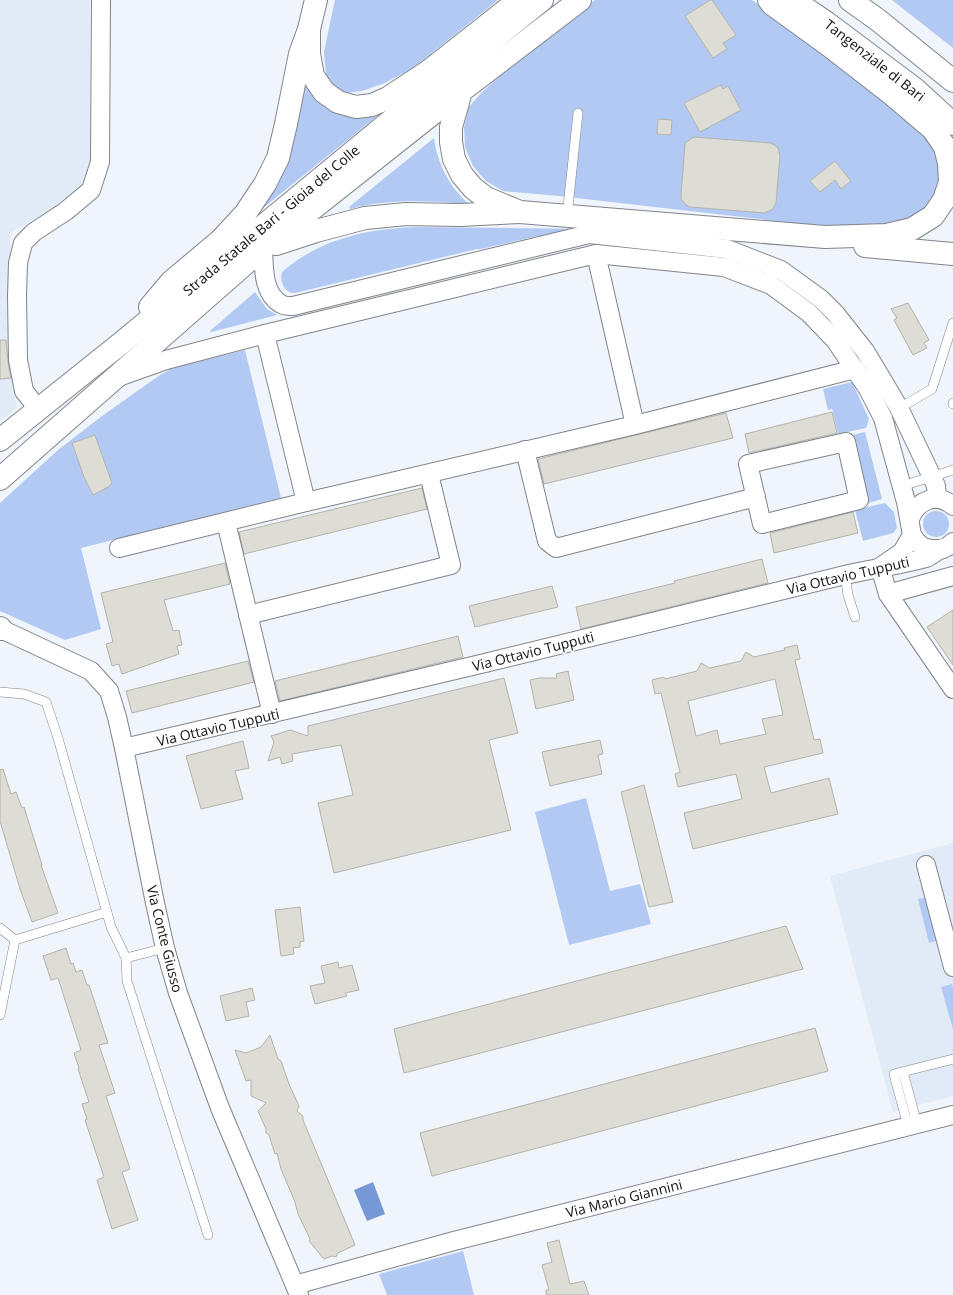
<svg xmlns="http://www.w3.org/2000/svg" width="953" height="1295" viewBox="0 0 953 1295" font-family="'Open Sans',sans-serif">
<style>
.built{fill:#e1eaf7}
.green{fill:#b2caf3}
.water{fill:#7499d5}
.building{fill:#ddddd6;stroke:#b3b3ac;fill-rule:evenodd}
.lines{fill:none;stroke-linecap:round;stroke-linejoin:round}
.lane-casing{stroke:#81848a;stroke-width:10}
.street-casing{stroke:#81848a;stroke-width:20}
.secondary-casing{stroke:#81848a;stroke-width:24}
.highway-casing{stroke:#81848a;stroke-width:24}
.lane{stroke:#fff;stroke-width:9}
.street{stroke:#fff;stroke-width:18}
.secondary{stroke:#fff;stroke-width:22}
.highway{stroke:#fff;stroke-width:22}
.labels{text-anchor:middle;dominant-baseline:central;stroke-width:3;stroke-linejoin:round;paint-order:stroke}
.street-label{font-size:14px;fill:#101113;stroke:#fff}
</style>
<rect width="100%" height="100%" fill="#f0f4fb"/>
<g class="built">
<polygon points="0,0 90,0 90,175 86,190 10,233 11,341 9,361 17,408 0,421"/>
<polygon points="953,843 953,1096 893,1112 830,876"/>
</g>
<g class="green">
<polygon points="335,0 498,0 413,68 385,83 362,91 345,93 332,89 326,75 324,52"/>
<polygon points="595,0 752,0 767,10 865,81 936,144 941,185 928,209 908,223 848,227 802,224 559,196 503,191 486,181 473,166 465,147 464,127 469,107 482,92 502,74"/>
<polygon points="892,0 953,0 953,48"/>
<polygon points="302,83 386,109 258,212"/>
<path d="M 434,138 C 437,163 450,188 469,204 C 429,201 390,198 350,209 L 349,207 Z"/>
<path d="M 420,227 L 585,229 L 539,239 L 538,236 L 481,249 L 477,249 L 295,293 C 285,294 279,281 282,272 C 321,238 370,228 420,227 Z"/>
<polygon points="255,292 267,309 277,315 211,332 210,331"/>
<polygon points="245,350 281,498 81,548 101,629 65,640 0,611 0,503 58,450 102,416 160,375 171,369 183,365"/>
<polygon points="852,382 869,419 866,428 838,434 832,409 828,410 823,389"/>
<polygon points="865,432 882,499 869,503 852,435"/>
<polygon points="885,503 894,512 897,528 893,533 863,541 855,510"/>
<circle cx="936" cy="524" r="13"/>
<polygon points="586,798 610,891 640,884 651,924 569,945 535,812"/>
<polygon points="929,897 940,940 929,943 918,899"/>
<polygon points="952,984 953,988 953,1029 941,987"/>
<polygon points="463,1251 474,1295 387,1295 379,1274"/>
</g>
<polygon class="water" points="373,1182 385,1214 367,1221 354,1190"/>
<g class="building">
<polygon points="710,0 712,0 736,35 723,43 727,49 713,58 685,16"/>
<polygon points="721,85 723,89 728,86 741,110 700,132 684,103"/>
<polygon points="658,119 672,120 671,135 657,134"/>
<polygon points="694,137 771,143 776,146 778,148 780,156 776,203 773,209 765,213 690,207 686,205 681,199 681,195 685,143"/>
<polygon points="835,161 851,181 841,189 835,180 820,192 810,181"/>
<polygon points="908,303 929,340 924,343 927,348 913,355 894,320 897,318 891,309"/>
<polygon points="0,340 6,340 8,362 11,378 0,379"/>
<polygon points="832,412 837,433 749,453 745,434"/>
<polygon points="726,413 733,438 544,484 538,459"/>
<polygon points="95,435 112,483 108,487 93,495 84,477 72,443"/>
<polygon points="422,488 427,509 244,554 239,532"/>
<polygon points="853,512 858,533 774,553 770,533"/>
<polygon points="762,559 768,583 581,629 576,607 675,583 674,581"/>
<polygon points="225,563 230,584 164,600 173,631 179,630 182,645 177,646 179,654 122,674 119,664 112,666 106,644 113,642 101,593"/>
<polygon points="552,586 558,607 475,627 469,606"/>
<polygon points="953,610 953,665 927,627"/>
<polygon points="458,636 463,657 280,701 275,681"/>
<path d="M 797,645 L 800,659 L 795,660 L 814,740 L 820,739 L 823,753 L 764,767 L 771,793 L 829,778 L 838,814 L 693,849 L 684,813 L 742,799 L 736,774 L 678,787 L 675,774 L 680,772 L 661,693 L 655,694 L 652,680 L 664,677 L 665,679 L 697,671 L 701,663 L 710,668 L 741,661 L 746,652 L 754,657 L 785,650 L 784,648 ZM 775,679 L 783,715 L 762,719 L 766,734 L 720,744 L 717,730 L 696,736 L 688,701 Z"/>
<polygon points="248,661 254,682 132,713 126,691"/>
<polygon points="568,671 574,700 536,709 530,680 539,678 557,678 556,674"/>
<polygon points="504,678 518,733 489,740 511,830 334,873 318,803 353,795 341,745 292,754 293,761 282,764 280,757 268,761 274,742 271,736 290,730 308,736 308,726"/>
<polygon points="600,740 603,754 598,755 602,774 550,786 542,752"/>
<polygon points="243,741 249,768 235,771 243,799 201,809 186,756"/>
<polygon points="3,769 11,794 16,792 22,808 24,807 42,865 41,865 58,913 32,922 20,889 0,821 0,770"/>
<polygon points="644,785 673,902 649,907 621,792"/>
<polygon points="300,907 304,941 300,942 300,947 293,948 294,954 281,956 275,910"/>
<polygon points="786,926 803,969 404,1073 394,1029"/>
<polygon points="66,948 71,964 73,963 76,972 82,970 87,985 89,985 108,1043 99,1045 115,1093 106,1096 130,1169 122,1172 138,1220 112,1229 97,1180 104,1177 85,1120 87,1119 82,1104 89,1102 78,1069 79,1068 74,1053 81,1050 58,978 51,980 43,956"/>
<polygon points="338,962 339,968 352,965 359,990 345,993 347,996 315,1004 310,986 325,983 321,966"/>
<polygon points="252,988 255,1000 246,1002 249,1016 226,1021 220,996"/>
<polygon points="815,1028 828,1071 432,1176 420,1133"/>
<polygon points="270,1035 278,1059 281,1061 289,1084 299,1106 297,1111 303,1116 303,1120 355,1245 338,1253 336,1257 332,1256 324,1259 309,1241 310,1239 298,1214 295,1202 281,1169 277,1153 275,1154 269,1135 266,1133 266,1129 258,1111 266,1103 251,1096 251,1080 246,1081 235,1050 246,1053 261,1047"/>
<polygon points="559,1240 570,1284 584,1281 589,1295 546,1295 546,1290 549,1290 542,1265 552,1262 547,1243"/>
</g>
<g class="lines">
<defs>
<g id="lane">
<polyline points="567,216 578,113"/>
<polyline points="953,403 953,404"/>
<polyline points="896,410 932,389 953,323"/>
<polyline points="902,486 953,470"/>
<polyline points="845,575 848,595 855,617"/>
<polyline points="0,692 24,694 46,702 58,738 111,927 126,958 165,948"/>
<polyline points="0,928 15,940 107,912"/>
<polyline points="126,958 127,981 208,1235"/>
<polyline points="0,1015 15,940"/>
<polyline points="903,1072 917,1124"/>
<polyline points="908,1126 894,1074 953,1059"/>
</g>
<g id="street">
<path d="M 263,248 C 264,266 262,293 281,304 C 284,306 289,306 293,306 L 589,234 L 727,249 L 781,270 L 821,299 L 835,313 L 865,351 L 883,381 L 899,408 L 932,477 L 936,486 L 937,498"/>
<polyline points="596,254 635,425"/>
<polyline points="265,334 306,502"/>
<polyline points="121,376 166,360 265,334 596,254 724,267 771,285 809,313 835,340 868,389 883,418 906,502 912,535 917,542 923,547 931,549 940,549 947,547 953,542"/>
<polyline points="39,410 24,391 18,360 17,296 18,263 23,243 34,232 66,211 91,190 100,162 101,0"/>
<polygon points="846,442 859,500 762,524 748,464"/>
<polyline points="525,450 547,541 556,548 756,497"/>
<path d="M 910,519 C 917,500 937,492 953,506"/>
<polyline points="226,522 272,714"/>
<polyline points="119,548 306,502 635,425 855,369"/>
<polyline points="883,565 902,552 912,535"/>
<polyline points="880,567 888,594 953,689"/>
<polyline points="888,594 953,576"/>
<polyline points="248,615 451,565 429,474"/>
<polyline points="1,629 91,671 109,691 117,717 124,748 155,903 165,948 178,993 220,1108 299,1295"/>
<path d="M 124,748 L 485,663 L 845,575 C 872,569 899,565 926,558 C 932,556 936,550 943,549"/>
<polyline points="926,865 953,967"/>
<polyline points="295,1285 454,1241 953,1115"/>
</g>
<g id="secondary">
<polyline points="276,244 316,231 365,218 406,214 460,215 520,212"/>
<polyline points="150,307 171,282 221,240 245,214 265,184 278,158 286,124 300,54 308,32"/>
<polyline points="0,440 120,344 382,128 542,0"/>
<polyline points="0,479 263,248 461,91"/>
<polyline points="0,628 1,629"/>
</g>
<g id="highway">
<polyline points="316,0 309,29 309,54 313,76 324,92 338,102 356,107 372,105 388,98 429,71 519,0"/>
<polyline points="580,0 461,91 457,106 451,127 451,142 454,159 462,175 473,188 486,198 520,212 825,237 887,235 912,229 933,216 944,200 950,182 949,163 945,147 933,129 893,95 830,46 772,4 769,0"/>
<polyline points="793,0 827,23 915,89 953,124"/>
<polyline points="850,0 878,20 953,81"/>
<polyline points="865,246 953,254"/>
</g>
</defs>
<use href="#lane" class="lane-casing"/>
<use href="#street" class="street-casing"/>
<use href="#secondary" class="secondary-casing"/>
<use href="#highway" class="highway-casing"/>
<use href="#lane" class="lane"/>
<use href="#street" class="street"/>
<use href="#secondary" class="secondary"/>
<use href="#highway" class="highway"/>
</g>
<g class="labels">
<g class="street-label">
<text transform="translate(875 60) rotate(38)">Tangenziale di Bari</text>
<text transform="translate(271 220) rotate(-40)">Strada Statale Bari - Gioia del Colle</text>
<text transform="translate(848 575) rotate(-13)">Via Ottavio Tupputi</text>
<text transform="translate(533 651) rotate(-14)">Via Ottavio Tupputi</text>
<text transform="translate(218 727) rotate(-13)">Via Ottavio Tupputi</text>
<text transform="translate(165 939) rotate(76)">Via Conte Giusso</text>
<text transform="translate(624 1198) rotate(-14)">Via Mario Giannini</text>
</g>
</g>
</svg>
